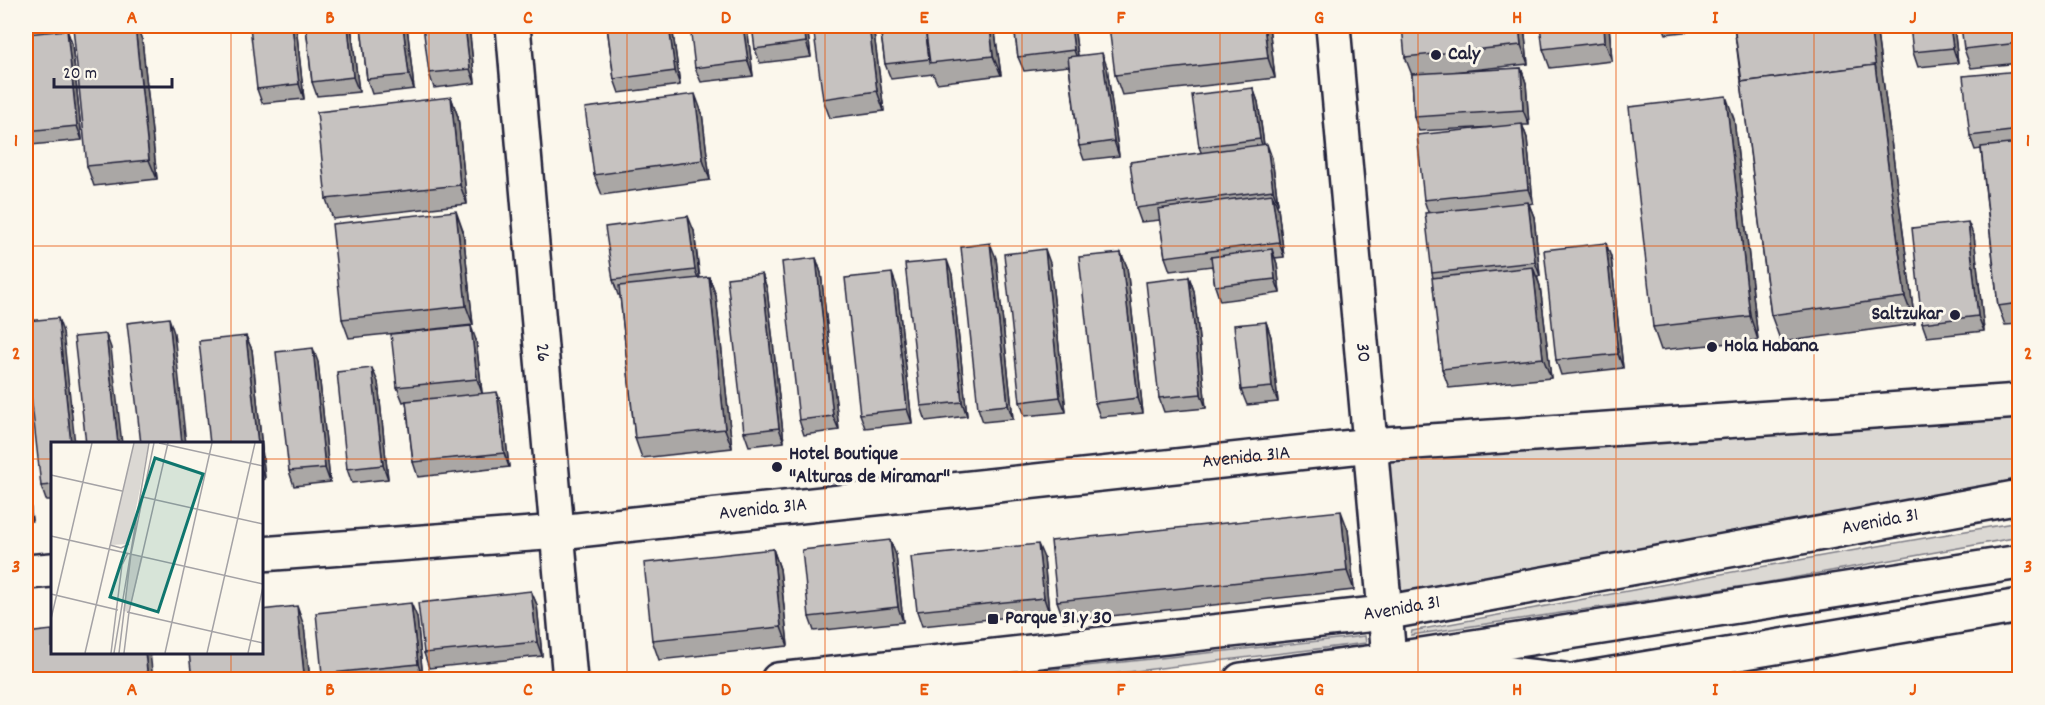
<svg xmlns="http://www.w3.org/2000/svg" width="2045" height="705" viewBox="0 0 2045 705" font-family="Dekko,sans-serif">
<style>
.green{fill:#dbd8d3;stroke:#7e7d87;stroke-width:1.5}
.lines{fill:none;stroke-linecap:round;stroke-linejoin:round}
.street-casing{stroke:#22223b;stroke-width:38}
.secondary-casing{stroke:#22223b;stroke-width:38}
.primary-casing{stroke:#22223b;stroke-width:38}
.street{stroke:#fbf7ec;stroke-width:33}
.secondary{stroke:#fbf7ec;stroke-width:33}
.primary{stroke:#fbf7ec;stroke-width:33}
.wall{fill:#aaa7a5;stroke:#22223b;stroke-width:1.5}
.shaded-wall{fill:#8b8886;stroke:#22223b;stroke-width:1.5}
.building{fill:#c6c2c0;stroke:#22223b;stroke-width:1.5}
.grid{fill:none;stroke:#e8590c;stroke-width:1.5;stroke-opacity:0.55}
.poi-dot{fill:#22223b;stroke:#fbf7ec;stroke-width:2}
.labels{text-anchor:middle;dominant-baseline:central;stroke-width:6;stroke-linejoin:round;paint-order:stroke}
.poi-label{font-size:20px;font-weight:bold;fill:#22223b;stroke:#fbf7ec;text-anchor:start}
.street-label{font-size:20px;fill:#22223b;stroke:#fbf7ec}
.inset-road{fill:none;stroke:#a4a2a5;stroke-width:1.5}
.view{fill:#0f766e;fill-opacity:0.15;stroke:#0f766e;stroke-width:3}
.inset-edge{fill:none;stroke:#22223b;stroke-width:3}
.neatline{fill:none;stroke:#e8590c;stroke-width:2}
.grid-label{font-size:20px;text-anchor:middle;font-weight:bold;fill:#e8590c}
</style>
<rect width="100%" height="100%" fill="#fbf7ec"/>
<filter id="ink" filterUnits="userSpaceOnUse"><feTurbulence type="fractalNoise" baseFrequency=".0167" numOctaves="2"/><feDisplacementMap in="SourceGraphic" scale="12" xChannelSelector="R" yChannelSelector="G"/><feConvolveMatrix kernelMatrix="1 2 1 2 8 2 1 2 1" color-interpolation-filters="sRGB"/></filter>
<g filter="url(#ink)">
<g class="green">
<polygon points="2019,401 2019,497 1384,613 1371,445"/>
<path d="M 2019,522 L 2019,537 L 1764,583 L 1411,635 L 1412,631 C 1614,593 1816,556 2019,522 Z"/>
<polygon points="1365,636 1366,643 1071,679 966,679"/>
</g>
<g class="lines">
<defs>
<g id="street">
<path id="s1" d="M 513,26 L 570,680"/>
<path id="s2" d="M 261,554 L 559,532 L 1371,445 L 2020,401"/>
<polyline points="26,572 52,570"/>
<polyline points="1406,662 1563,680"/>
<polyline points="1577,680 2020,606"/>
</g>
<g id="secondary">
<path id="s3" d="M 1333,26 L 1391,680"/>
</g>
<g id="primary">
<path id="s4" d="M 778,680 L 1384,613 L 2020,497"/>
<polyline points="1241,680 1389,660 2020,562"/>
</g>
</defs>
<use href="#street" class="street-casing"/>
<use href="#secondary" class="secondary-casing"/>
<use href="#primary" class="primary-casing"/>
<use href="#street" class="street"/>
<use href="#secondary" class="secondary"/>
<use href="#primary" class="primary"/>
</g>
<g class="wall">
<polygon points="296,26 304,99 262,103 257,89"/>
<polygon points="306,26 351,26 359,92 317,96 312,82"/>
<polygon points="361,26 407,26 414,89 372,94 367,79"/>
<polygon points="469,26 475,83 434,88 429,73"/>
<polygon points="607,26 672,26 680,85 619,93 614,79"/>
<polygon points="747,26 753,76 701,82 695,68"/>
<polygon points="807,26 811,57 760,63 755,49"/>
<polygon points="873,26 884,111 830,118 823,99"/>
<polygon points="880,26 994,26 1001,75 937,83 933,74 891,79 885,64"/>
<polygon points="1014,26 1074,26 1078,56 1107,67 1119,156 1084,160 1079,146 1069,66 1024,71 1018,57"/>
<polygon points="1269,26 1275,78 1122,95 1115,75"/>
<polygon points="1524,26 1528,64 1452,72 1521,68 1526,83 1529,125 1522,125 1527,138 1533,203 1529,204 1534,217 1540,276 1537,276 1540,286 1551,378 1449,388 1442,369 1433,278 1432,273 1428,212 1424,200 1492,127 1419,131 1414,117 1412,75 1405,57"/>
<polygon points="1609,26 1612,61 1550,68 1543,49"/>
<polygon points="1663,26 1718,26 1718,28 1666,34"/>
<polygon points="1734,26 1876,26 1915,324 1781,342 1771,315"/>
<polygon points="1954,26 1958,63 1918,67 1913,52"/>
<polygon points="2019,26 2019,63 1971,68 1964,49"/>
<polygon points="67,30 72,44 82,140 31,145 26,131"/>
<polygon points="142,40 157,179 94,186 87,166"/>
<polygon points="2019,71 2019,324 2005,325 1998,306 1981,149 1975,150 1970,136"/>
<polygon points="1253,88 1258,102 1264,144 1272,158 1278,204 1276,205 1278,208 1284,257 1275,258 1277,264 1280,293 1220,301 1215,286 1212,266 1170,271 1165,257 1160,220 1141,222 1136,208 1201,152 1199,147"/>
<polygon points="451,97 458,117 467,204 333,219 326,199"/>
<polygon points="702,113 710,180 602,195 594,175"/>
<polygon points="1734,119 1758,340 1661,350 1653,327"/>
<polygon points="463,231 473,325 349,338 342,319"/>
<polygon points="694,231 700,278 709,277 716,296 732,448 642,458 635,438 620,295 618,295 613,280"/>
<polygon points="1974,236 1984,331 1927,337 1922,323"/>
<polygon points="1121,253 1127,267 1143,413 1100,417 1095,403"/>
<polygon points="1611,257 1623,368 1561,375 1556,360"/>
<polygon points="816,258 821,273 839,430 804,435 799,420"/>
<polygon points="996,258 1013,419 983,422 978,408"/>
<polygon points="1050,263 1066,412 1025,416 1020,402"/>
<polygon points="762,274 767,289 784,442 749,446 744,432"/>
<polygon points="952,274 967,416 926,421 921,406"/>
<polygon points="1189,277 1194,291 1206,408 1164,412 1159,398"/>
<polygon points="897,287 912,423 865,428 860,414"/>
<polygon points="1266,322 1271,337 1278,402 1247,405 1241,390"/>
<polygon points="63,332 52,444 52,500 46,500 41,486"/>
<polygon points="246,336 252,350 265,479 261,480 261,444"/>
<polygon points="476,340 482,393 502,406 509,467 418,477 413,462 406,401 403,402 397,387"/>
<polygon points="318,362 330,482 294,486 289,471"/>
<polygon points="378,382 388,479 352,483 347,469"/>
<polygon points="26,464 32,521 26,522"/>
<polygon points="1348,530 1354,590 1064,621 1057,601"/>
<polygon points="773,549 780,569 788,646 659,660 652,640"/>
<polygon points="896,555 903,622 814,631 809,617"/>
<polygon points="1044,558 1049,613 922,626 917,611"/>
<polygon points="531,591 537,605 542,656 429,668 424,653"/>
<polygon points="417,617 423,679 414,680 324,680 322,674"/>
<polygon points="304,626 310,680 192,680"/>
</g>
<g class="shaded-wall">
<polygon points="135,26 137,26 142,40 157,179 149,160"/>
<polygon points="292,26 296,26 304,99 299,84"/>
<polygon points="348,26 351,26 359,92 353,77"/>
<polygon points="403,26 407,26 414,89 409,75"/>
<polygon points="465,26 469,26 475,83 470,69"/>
<polygon points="669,26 672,26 680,85 675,71"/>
<polygon points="743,26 747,26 753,76 748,61"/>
<polygon points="804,26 807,26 811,57 806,42"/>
<polygon points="869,26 873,26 884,111 877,91"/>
<polygon points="990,26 994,26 1001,75 993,56"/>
<polygon points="1071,26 1074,26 1079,64 1074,50"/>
<polygon points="1264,26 1269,26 1275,78 1268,58"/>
<polygon points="1519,26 1524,26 1528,64 1521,45"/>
<polygon points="1604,26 1609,26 1612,61 1605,42"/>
<polygon points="1870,26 1876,26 1915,324 1905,297"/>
<polygon points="1950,26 1954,26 1958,63 1953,48"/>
<polygon points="67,30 72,44 82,140 77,126"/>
<polygon points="1102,53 1107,67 1119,156 1114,141"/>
<polygon points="1521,68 1526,83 1529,125 1523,110"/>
<polygon points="1253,88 1258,102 1265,153 1260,139"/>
<polygon points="695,94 702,113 710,180 703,160"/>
<polygon points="1726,96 1734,119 1758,340 1750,316"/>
<polygon points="451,97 458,117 467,204 460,185"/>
<polygon points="1522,124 1527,138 1533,203 1528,189"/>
<polygon points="1267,144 1272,158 1278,204 1273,190"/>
<polygon points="1272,194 1278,208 1284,257 1279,242"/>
<polygon points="1528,202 1534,217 1540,276 1535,262"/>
<polygon points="456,211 463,231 473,325 466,306"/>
<polygon points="688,216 694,231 700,284 695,270"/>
<polygon points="1968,222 1974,236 1984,331 1978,316"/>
<polygon points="990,243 996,258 1013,419 1008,405"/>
<polygon points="1606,243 1611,257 1623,368 1618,354"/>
<polygon points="1045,249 1050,263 1066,412 1060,397"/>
<polygon points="1272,249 1277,264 1280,293 1275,279"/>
<polygon points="1121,253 1127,267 1143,413 1138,398"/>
<polygon points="816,258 821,273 839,430 833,416"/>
<polygon points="947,260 952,274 967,416 962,402"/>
<polygon points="1533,267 1540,286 1551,378 1543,358"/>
<polygon points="892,273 897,287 912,423 907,409"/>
<polygon points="762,274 767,289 784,442 779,428"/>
<polygon points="709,277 716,296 732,448 725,429"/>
<polygon points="1189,277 1194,291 1206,408 1201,394"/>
<polygon points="58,318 63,332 75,444 71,444"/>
<polygon points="169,318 174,333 186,444 182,444"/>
<polygon points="1266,322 1271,337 1278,402 1272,387"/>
<polygon points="471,326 476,340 482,393 477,379"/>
<polygon points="106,334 111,348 122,444 118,444"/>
<polygon points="246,336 252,350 265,479 261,468 261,444 258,444"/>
<polygon points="313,348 318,362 330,482 325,468"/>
<polygon points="372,368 378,382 388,479 383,465"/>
<polygon points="497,392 502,406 509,467 504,453"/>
<polygon points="26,464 32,521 27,507 26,497"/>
<polygon points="1341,511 1348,530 1354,590 1347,571"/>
<polygon points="890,540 896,555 903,622 898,607"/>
<polygon points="1038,544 1044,558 1049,613 1044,598"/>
<polygon points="773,549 780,569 788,646 781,627"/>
<polygon points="531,591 537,605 542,656 537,642"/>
<polygon points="411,603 417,617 423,679 418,664"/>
<polygon points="297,606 304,626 310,680 306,680 304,674"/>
<polygon points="145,652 150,652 153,680 148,680"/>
</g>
<g class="building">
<polygon points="88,26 135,26 149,160 87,166 73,27"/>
<polygon points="250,26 292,26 299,84 257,89"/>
<polygon points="306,26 348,26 353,77 312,82"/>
<polygon points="361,26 403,26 409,75 367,79"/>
<polygon points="423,26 465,26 470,69 429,73"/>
<polygon points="607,26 669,26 675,71 614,79"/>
<polygon points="690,26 743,26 748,61 695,68"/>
<polygon points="752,26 804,26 806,42 755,49"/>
<polygon points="813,26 869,26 877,91 823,99"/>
<polygon points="880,26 925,26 929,59 885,64"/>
<polygon points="925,26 990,26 993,56 930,63"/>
<polygon points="1014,26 1071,26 1074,50 1018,57"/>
<polygon points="1109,26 1264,26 1268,58 1115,75"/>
<polygon points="1402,26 1519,26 1521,45 1405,57"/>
<polygon points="1540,26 1604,26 1605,42 1543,49"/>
<polygon points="1734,26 1870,26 1876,69 1875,65 1742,82"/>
<polygon points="1910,26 1950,26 1953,48 1913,52"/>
<polygon points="1961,26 2019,26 2019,43 1964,49"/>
<polygon points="67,30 77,126 26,131 26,34"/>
<polygon points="1102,53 1114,141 1079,146 1068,57"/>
<polygon points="1875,65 1905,297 1771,315 1741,82"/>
<polygon points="1521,68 1523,110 1414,117 1412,74"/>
<polygon points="2019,71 2019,130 1970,136 1963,76"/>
<polygon points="1253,88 1260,139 1199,147 1192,95"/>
<polygon points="695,94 703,160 594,175 585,108"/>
<polygon points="1726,96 1750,316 1653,327 1629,107"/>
<polygon points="451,97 460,185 326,199 317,112"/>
<polygon points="1522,124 1528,189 1424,200 1417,135"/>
<polygon points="2019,143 2019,303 1998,306 1981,147"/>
<polygon points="1267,144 1273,190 1136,208 1130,162"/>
<polygon points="1272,194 1279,242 1165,257 1158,209"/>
<polygon points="1528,202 1535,262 1432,273 1425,213"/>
<polygon points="456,211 466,306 342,319 332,224"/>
<polygon points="688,216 695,270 613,280 605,227"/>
<polygon points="1968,222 1978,316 1922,323 1912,228"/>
<polygon points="990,243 1008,405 978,408 961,247"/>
<polygon points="1606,243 1618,354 1556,360 1544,250"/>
<polygon points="1045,249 1060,397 1020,402 1004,254"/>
<polygon points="1272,249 1275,279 1215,286 1211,257"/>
<polygon points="1121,253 1138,398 1095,403 1079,257"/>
<polygon points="816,258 833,416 799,420 782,262"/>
<polygon points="947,260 962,402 921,406 905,264"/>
<polygon points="1533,267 1543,358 1442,369 1432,278"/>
<polygon points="892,273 907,409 860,414 845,278"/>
<polygon points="762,274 779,428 744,432 727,278"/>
<polygon points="709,277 725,429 635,438 619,286"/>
<polygon points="1189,277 1201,394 1159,398 1146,282"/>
<polygon points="58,318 71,444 52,444 52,485 41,486 26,349 26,321"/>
<polygon points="169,318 182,444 141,444 127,323"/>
<polygon points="1266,322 1272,387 1241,390 1234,325"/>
<polygon points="471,326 477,379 397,387 391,334"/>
<polygon points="106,334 118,444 86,444 74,337"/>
<polygon points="246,336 258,444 210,444 199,341"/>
<polygon points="313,348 325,468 289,471 276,352"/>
<polygon points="372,368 383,465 347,469 337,372"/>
<polygon points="497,392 504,453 413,462 406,401"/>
<polygon points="1341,511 1347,571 1057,601 1051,541"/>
<polygon points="890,540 898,607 809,617 802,550"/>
<polygon points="1038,544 1044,598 917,611 911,557"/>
<polygon points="773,549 781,627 652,640 644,563"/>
<polygon points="531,591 537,642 424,653 418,603"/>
<polygon points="411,603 418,664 322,674 316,613"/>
<polygon points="297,606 304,674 246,680 192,680 189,652 261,652 261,610"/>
<polygon points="52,630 52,652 145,652 148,680 26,680 26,633"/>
</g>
</g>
<path class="grid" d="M 231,26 L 231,444M 429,26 L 429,680M 627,26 L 627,680M 825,26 L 825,680M 1022,26 L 1022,680M 1220,26 L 1220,680M 1418,26 L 1418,680M 1616,26 L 1616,680M 1814,26 L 1814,680M 26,246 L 2020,246M 26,459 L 52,459M 261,459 L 2020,459M 231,652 L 231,680"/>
<g class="poi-dot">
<circle cx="1436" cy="55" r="6"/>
<circle cx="1955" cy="315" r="6"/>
<circle cx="1712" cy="347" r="6"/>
<circle cx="777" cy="467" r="6"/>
<rect x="987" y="613" width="12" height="12" rx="3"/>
</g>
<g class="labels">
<g class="poi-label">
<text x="1448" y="55">Caly</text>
<text x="1943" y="315" text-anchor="end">Saltzukar</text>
<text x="1724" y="347">Hola Habana</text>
<text x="789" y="455">Hotel Boutique<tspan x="789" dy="23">"Alturas de Miramar"</tspan></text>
<text x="1005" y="619">Parque 31 y 30</text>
</g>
<g class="street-label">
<text stroke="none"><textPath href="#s1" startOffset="328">26</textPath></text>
<text stroke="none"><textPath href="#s3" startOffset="328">30</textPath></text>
<text stroke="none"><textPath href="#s2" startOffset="990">Avenida 31A</textPath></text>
<text stroke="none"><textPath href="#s2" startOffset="504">Avenida 31A</textPath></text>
<text stroke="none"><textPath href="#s4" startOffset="1114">Avenida 31</textPath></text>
<text stroke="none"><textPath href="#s4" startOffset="628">Avenida 31</textPath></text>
</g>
</g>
<g transform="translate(51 442)">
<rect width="212" height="212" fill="#fbf7ec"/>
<path d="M 83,1 L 98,1 L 78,102 L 59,103 ZM 80,112 L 92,115 L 78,170 L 72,169 Z" fill="#dbd8d3"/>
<path class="inset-road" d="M 108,1 L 212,24M 0,33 L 71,49M 92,55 L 212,82M 0,94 L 212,142M 59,103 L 70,106 L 78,102M 0,152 L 67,168M 76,170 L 212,201M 0,177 L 41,1M 34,211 L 83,1M 60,211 L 71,123 L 77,111M 63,211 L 98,1M 68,211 L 80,112 L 103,1M 73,211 L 78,170 L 117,1M 114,211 L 161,1M 156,211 L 204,1M 197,211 L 212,145"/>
<path class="view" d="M 104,16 L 152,32 L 107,170 L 59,155 Z"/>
<rect width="212" height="212" class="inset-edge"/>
</g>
<rect width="2045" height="705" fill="none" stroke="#fbf7ec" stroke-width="66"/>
<path d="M54 78v9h118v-9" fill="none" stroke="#22223b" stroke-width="3"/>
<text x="63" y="78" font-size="18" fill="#22223b" stroke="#fbf7ec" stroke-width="4.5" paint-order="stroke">20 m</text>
<rect x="33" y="33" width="1979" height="639" class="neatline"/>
<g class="grid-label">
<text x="132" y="23">A</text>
<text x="330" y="23">B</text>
<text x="528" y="23">C</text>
<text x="726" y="23">D</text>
<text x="924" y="23">E</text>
<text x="1121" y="23">F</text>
<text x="1319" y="23">G</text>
<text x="1517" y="23">H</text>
<text x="1715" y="23">I</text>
<text x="1913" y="23">J</text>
<text x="16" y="146">1</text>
<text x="2028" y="146">1</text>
<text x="16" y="359">2</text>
<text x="2028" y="359">2</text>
<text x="16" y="572">3</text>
<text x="2028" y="572">3</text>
<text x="132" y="695">A</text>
<text x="330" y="695">B</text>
<text x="528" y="695">C</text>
<text x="726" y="695">D</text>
<text x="924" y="695">E</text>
<text x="1121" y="695">F</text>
<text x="1319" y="695">G</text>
<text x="1517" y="695">H</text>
<text x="1715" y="695">I</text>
<text x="1913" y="695">J</text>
</g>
</svg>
